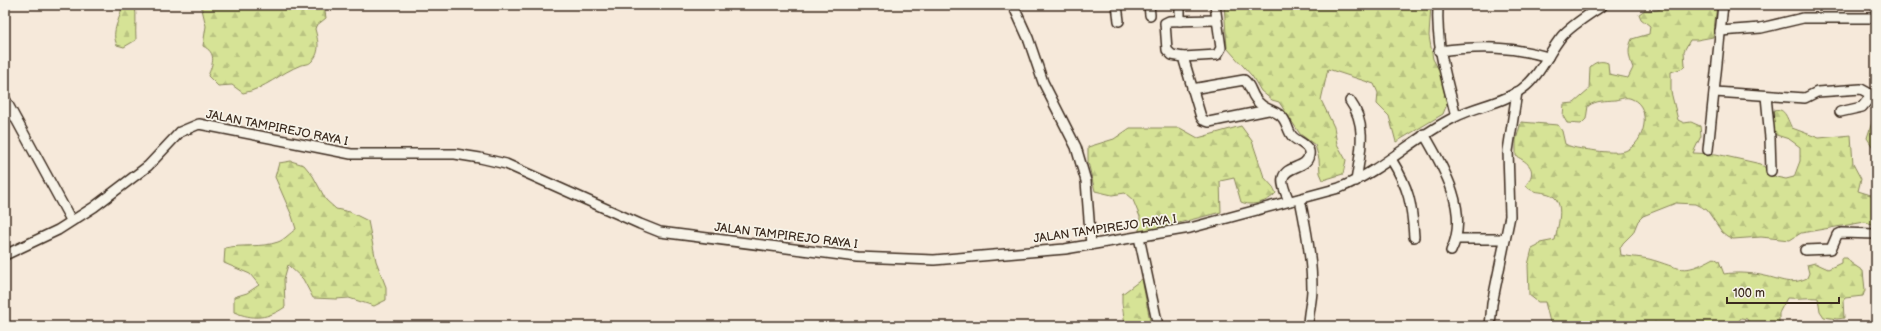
<svg xmlns="http://www.w3.org/2000/svg" width="1881" height="331" viewBox="0 0 1881 331" font-family="'Balsamiq Sans',sans-serif">
<style>
.forest{fill:url(#forest-firs);stroke:#88865a}
.lines{fill:none;stroke-linecap:round;stroke-linejoin:round}
.minor-casing{stroke:#3b2a1e;stroke-width:12}
.minor{stroke:#f7f3e8;stroke-width:9}
.labels{text-anchor:middle;dominant-baseline:central;stroke-width:3.5;stroke-linejoin:round;paint-order:stroke}
.street-label{font-size:12px;fill:#3b2a1e;stroke:#f7f3e8}
</style>
<defs>
<pattern id="forest-firs" width="22" height="20" patternUnits="userSpaceOnUse"><rect width="22" height="20" fill="#d6e396"/><path d="M5 1l3.5 6h-7zM16 11l3.5 6h-7z" fill="#b9c381"/></pattern>
</defs>
<rect width="100%" height="100%" fill="#f6e9da"/>
<filter id="ink" filterUnits="userSpaceOnUse"><feTurbulence type="fractalNoise" baseFrequency=".025" numOctaves="2"/><feDisplacementMap in="SourceGraphic" scale="8" xChannelSelector="R" yChannelSelector="G"/><feConvolveMatrix kernelMatrix="1 2 1 2 8 2 1 2 1" color-interpolation-filters="sRGB"/></filter>
<g filter="url(#ink)">
<g class="forest">
<path d="M 122,5 L 135,5 C 137,17 135,28 136,40 L 124,47 L 117,45 C 110,30 121,20 122,5 Z"/>
<path d="M 201,5 L 324,5 L 326,18 L 316,26 L 315,29 C 318,40 321,52 312,61 C 309,65 305,64 301,65 C 280,73 265,89 243,93 L 232,85 L 218,86 L 208,76 C 213,63 217,53 203,46 L 206,26 Z"/>
<polygon points="1224,5 1431,5 1429,36 1433,59 1440,72 1447,104 1443,114 1396,142 1389,116 1377,104 1378,93 1374,84 1328,69 1321,100 1334,127 1337,144 1346,160 1343,174 1323,180 1320,173 1319,159 1315,145 1300,134 1279,102 1272,100 1261,91 1252,76 1227,48"/>
<path d="M 1666,5 L 1717,5 L 1713,37 L 1697,40 L 1690,40 L 1684,51 L 1685,66 L 1683,68 L 1671,72 L 1671,92 L 1678,120 L 1684,123 L 1691,122 L 1700,126 L 1701,136 L 1693,153 L 1716,154 L 1761,164 L 1776,177 L 1786,179 L 1794,177 L 1800,161 L 1800,147 L 1789,139 L 1773,134 L 1772,117 L 1774,110 C 1786,107 1787,120 1792,128 L 1819,138 L 1851,135 L 1853,164 L 1861,179 L 1858,191 L 1874,196 L 1876,189 L 1876,225 L 1865,222 L 1801,233 L 1790,240 L 1761,237 L 1733,239 L 1727,236 L 1722,232 L 1707,210 L 1695,204 L 1676,203 L 1643,216 L 1638,221 L 1633,233 L 1623,243 L 1620,248 L 1621,255 C 1630,257 1639,257 1649,259 C 1682,268 1681,276 1714,258 L 1719,261 L 1724,274 C 1736,272 1753,273 1765,276 C 1781,279 1790,286 1807,278 L 1809,273 L 1807,265 L 1815,263 L 1828,269 L 1841,263 L 1841,258 L 1847,258 L 1851,263 L 1863,271 L 1865,290 L 1863,296 L 1845,298 L 1843,301 L 1844,318 L 1837,319 L 1824,317 L 1820,311 L 1818,298 C 1808,297 1798,299 1787,298 L 1779,313 L 1779,326 C 1770,326 1751,330 1747,319 L 1741,318 L 1735,326 L 1551,326 L 1545,302 L 1538,302 L 1529,295 L 1528,265 L 1532,249 L 1538,246 L 1540,243 L 1555,240 C 1558,225 1568,197 1545,193 C 1538,191 1531,193 1526,185 C 1538,170 1529,163 1516,156 L 1516,140 L 1521,122 L 1558,125 L 1562,131 L 1565,144 C 1574,149 1586,149 1597,151 C 1606,152 1617,153 1625,151 C 1646,143 1652,107 1632,99 C 1626,96 1621,99 1615,100 C 1605,101 1597,100 1588,106 L 1586,119 L 1581,124 L 1567,123 L 1563,116 L 1564,104 L 1574,103 L 1589,90 L 1590,67 C 1595,62 1601,60 1608,63 L 1609,74 L 1628,78 L 1633,68 C 1629,57 1627,50 1632,39 L 1649,34 L 1650,26 L 1641,19 L 1639,14 L 1645,10 C 1652,11 1661,11 1666,5 Z"/>
<polygon points="1876,117 1876,160 1874,149 1867,138 1873,119"/>
<path d="M 1241,126 L 1252,141 L 1264,177 L 1273,187 L 1276,193 C 1268,202 1252,207 1241,202 L 1234,178 L 1220,181 L 1221,212 L 1144,232 L 1139,231 L 1140,217 L 1133,200 L 1125,193 L 1112,195 L 1095,191 L 1088,162 L 1088,147 L 1114,139 L 1130,128 L 1180,128 L 1198,138 Z"/>
<path d="M 291,161 L 304,165 L 313,176 L 326,200 L 336,209 L 350,212 L 368,221 L 376,261 L 386,287 L 386,300 L 374,306 L 349,298 L 336,299 L 313,298 L 303,279 L 288,265 L 284,279 L 285,307 C 268,319 253,320 234,312 L 234,297 L 247,293 L 259,285 L 250,274 L 224,263 L 225,248 C 242,244 261,248 278,242 C 284,240 290,233 296,229 L 292,216 L 275,177 L 279,163 Z"/>
<polygon points="1142,279 1151,326 1125,326 1122,303 1122,294"/>
</g>
<g class="lines">
<defs>
<g id="minor">
<polyline points="1013,5 1028,38 1043,82 1076,147 1086,181 1091,245"/>
<polyline points="1117,5 1119,21"/>
<polyline points="1149,5 1150,15"/>
<polyline points="1180,5 1180,21"/>
<path d="M 1438,5 C 1436,45 1446,78 1456,116"/>
<polyline points="1216,20 1169,21 1165,23 1167,50 1172,55 1183,57 1201,117 1203,120 1209,122 1268,110"/>
<polyline points="1720,31 1761,28 1803,18 1876,18"/>
<path d="M 1439,51 C 1479,46 1510,46 1548,57"/>
<polyline points="1183,57 1217,55 1221,48 1215,5"/>
<path d="M 1192,89 L 1244,80 C 1250,84 1251,93 1255,98 C 1262,109 1271,109 1280,115 C 1287,120 1287,130 1292,136 C 1297,142 1311,145 1309,155 C 1307,169 1286,165 1283,178 C 1281,185 1287,195 1289,201"/>
<polyline points="1715,92 1805,98 1817,92 1861,89 1872,95 1876,95"/>
<polyline points="1766,96 1770,138 1771,171"/>
<polyline points="5,99 71,220"/>
<path d="M 1350,101 C 1368,125 1360,154 1356,181"/>
<polyline points="1840,112 1862,107 1872,95"/>
<path d="M 1424,134 C 1444,168 1470,212 1451,251"/>
<polyline points="1708,150 1723,5"/>
<path d="M 1391,159 C 1409,188 1412,204 1414,237"/>
<path d="M 1300,199 C 1306,228 1312,259 1312,289 C 1312,301 1308,313 1308,326"/>
<polyline points="1139,237 1158,326"/>
<polyline points="1456,239 1505,239"/>
<polyline points="1805,250 1831,249 1837,235 1841,233 1876,234"/>
<path d="M 5,255 L 58,230 L 94,207 L 148,166 L 180,132 L 199,124 L 351,154 L 455,154 L 480,158 L 506,164 L 640,224 L 660,232 L 857,257 L 934,260 L 1065,249 L 1190,228 L 1339,188 C 1382,171 1414,137 1455,117 C 1476,106 1503,103 1522,89 C 1540,76 1548,53 1562,36 C 1573,24 1590,14 1603,5"/>
<polyline points="1490,326 1492,304 1510,216 1508,151 1517,92"/>
</g>
</defs>
<use href="#minor" class="minor-casing"/>
<use href="#minor" class="minor"/>
</g>
</g>
<g class="labels">
<g class="street-label">
<text transform="translate(277 128) rotate(11)">JALAN TAMPIREJO RAYA I</text>
<text transform="translate(1105 229) rotate(-8)">JALAN TAMPIREJO RAYA I</text>
<text transform="translate(786 236) rotate(7)">JALAN TAMPIREJO RAYA I</text>
</g>
</g>
<rect width="1881" height="331" fill="none" stroke="#f7f3e8" stroke-width="20"/>
<rect x="10" y="10" width="1861" height="311" fill="none" stroke="#3b2a1e" stroke-width="1.5" filter="url(#ink)"/>
<path d="M1727 297v6h112v-6" fill="none" stroke="#3b2a1e" stroke-width="2"/>
<text x="1733" y="297" font-size="12" fill="#3b2a1e" stroke="#f7f3e8" stroke-width="3" paint-order="stroke">100 m</text>
</svg>
